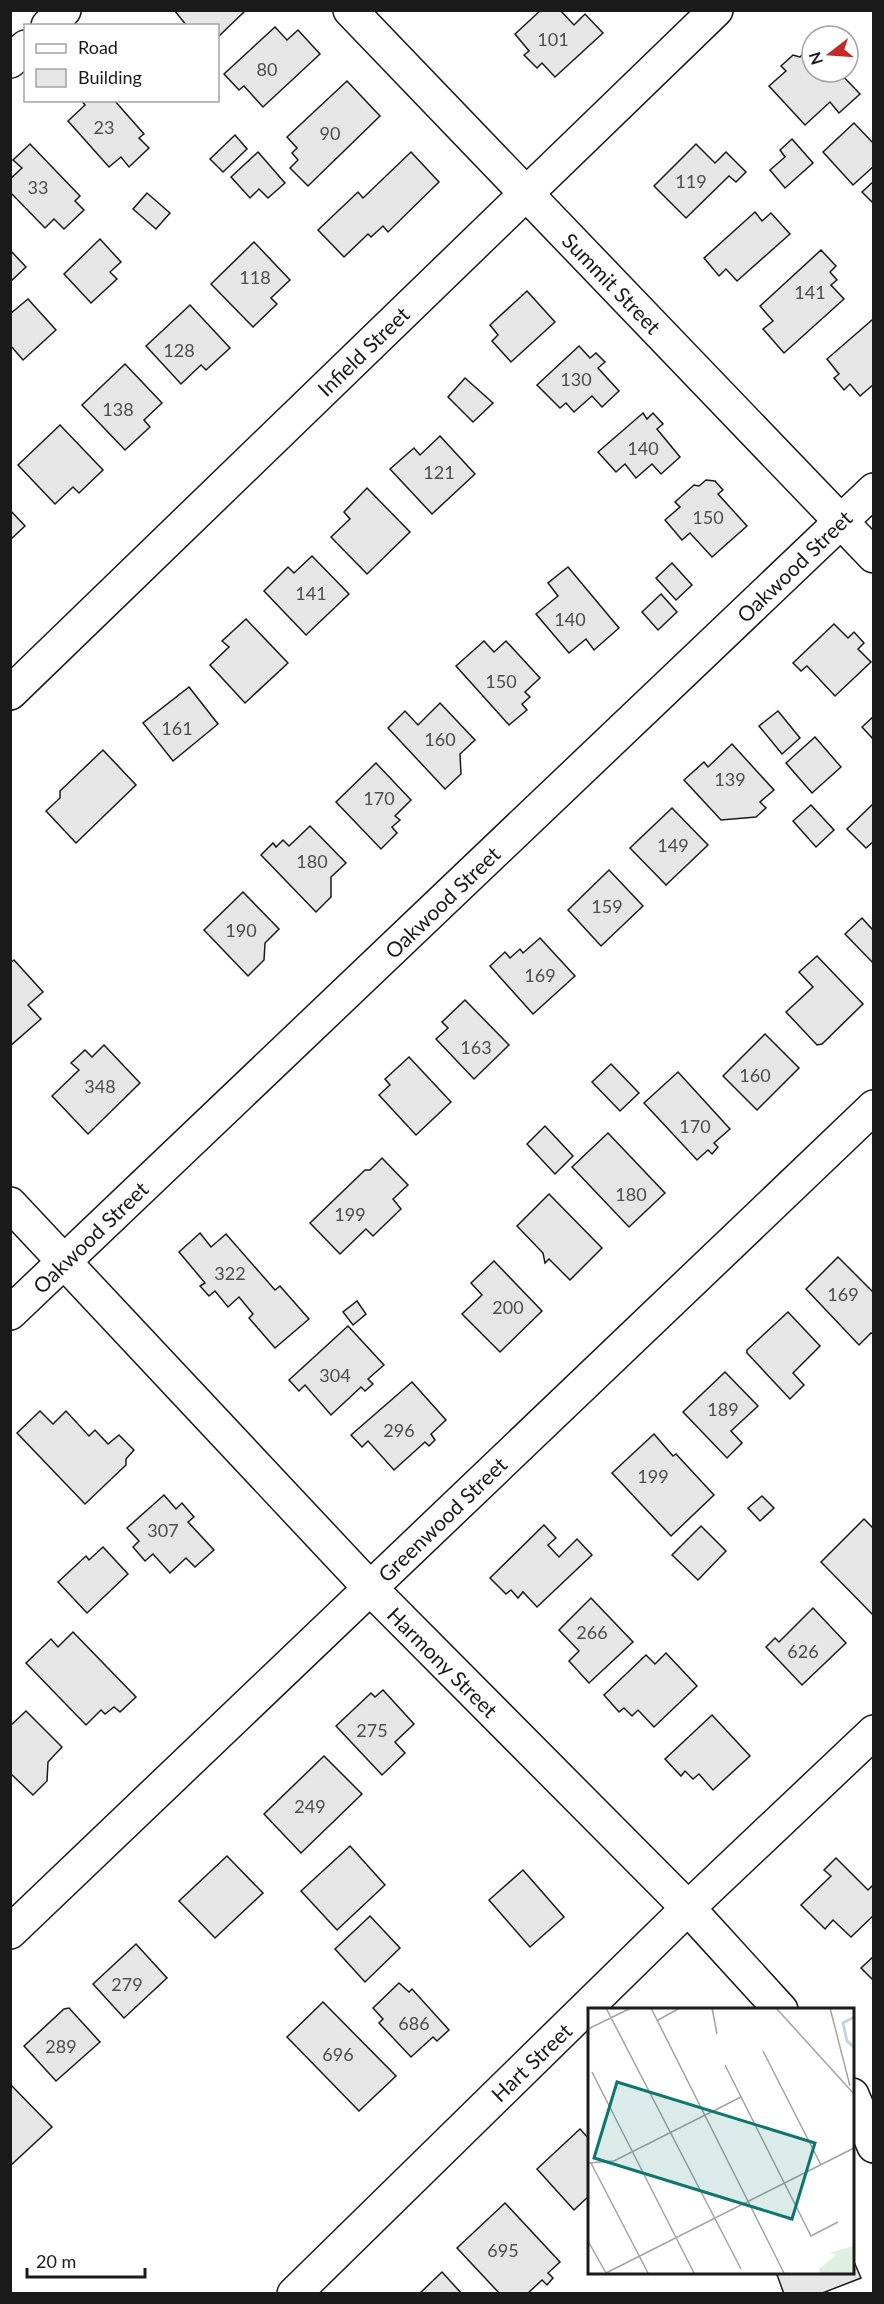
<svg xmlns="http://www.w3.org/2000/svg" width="884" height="2304" viewBox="0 0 884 2304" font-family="Lato,sans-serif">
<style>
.building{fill:#e6e6e6;stroke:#1a1a1a;stroke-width:1.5}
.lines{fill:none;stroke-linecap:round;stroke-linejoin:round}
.street-casing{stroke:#1a1a1a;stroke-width:36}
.secondary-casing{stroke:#1a1a1a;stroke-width:36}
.street{stroke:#fff;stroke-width:33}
.secondary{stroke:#fff;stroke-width:33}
.labels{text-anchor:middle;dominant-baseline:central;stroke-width:4.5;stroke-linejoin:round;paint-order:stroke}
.number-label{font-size:18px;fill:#4d4d4d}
.street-label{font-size:21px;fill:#1a1a1a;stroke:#fff}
.inset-river{fill:none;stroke:#c6d2dc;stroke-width:3}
.inset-road{fill:none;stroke:#a3a3a3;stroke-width:1.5}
.view{fill:#0f766e;fill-opacity:0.15;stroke:#0f766e;stroke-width:3}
.inset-edge{fill:none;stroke:#1a1a1a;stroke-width:3}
</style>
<rect width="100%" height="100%" fill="#fff"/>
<g class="building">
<polygon points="174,10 246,10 218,37 218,26 187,26"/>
<polygon points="541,10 560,10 574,25 585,14 603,33 555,77 542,63 537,68 524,55 529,51 515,34"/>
<polygon points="275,27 287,40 298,30 320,54 263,107 244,86 239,90 224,74"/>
<polygon points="812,45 812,72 839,72 860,94 839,113 830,102 805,125 769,86 786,71 781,66 793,55 800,57"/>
<polygon points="347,81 380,116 308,186 290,168 298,160 292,153 297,148 287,137"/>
<polygon points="81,100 114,100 144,134 139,138 149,148 129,167 121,157 109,167 68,121 85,105"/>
<polygon points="854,123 874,144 874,166 853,185 823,152"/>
<polygon points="235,135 247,149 223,172 210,159"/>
<polygon points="792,139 813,163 785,188 770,170 785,157 780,150"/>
<polygon points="30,144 80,196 75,201 84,210 64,229 54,219 45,228 10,192 10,179 22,168 13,160"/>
<polygon points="696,144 715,163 726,152 746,172 736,182 729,176 686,218 654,186"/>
<polygon points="258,152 285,183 268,198 259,189 250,198 231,177"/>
<polygon points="411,152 439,182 388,232 383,226 371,237 368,234 344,257 318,230 358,192 363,198"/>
<polygon points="874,181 874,204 862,192"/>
<polygon points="147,193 170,213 156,229 133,209"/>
<polygon points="755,212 762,221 771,213 790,234 737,281 726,269 719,276 704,258"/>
<polygon points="100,239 121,262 110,272 117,279 91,303 64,274"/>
<polygon points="254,242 290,280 271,298 277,304 253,327 211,284"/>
<polygon points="10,250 26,267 10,282"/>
<polygon points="821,250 836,266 830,272 837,280 831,285 844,299 784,353 763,329 773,321 760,306"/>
<polygon points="527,291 555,322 511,362 492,341 498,335 490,325"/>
<polygon points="28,299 56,330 23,360 10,345 10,314"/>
<polygon points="190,305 230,348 206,370 201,365 181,384 146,346"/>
<polygon points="872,320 874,322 874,384 860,396 850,384 844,390 834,378 839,374 827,359"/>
<polygon points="579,346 590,358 596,353 605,362 598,368 619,391 602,407 592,396 574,412 566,403 560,408 537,385"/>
<polygon points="125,364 162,403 144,420 150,427 125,450 82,405"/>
<polygon points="465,378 493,403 473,422 448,397"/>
<polygon points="643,413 647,419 653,413 663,424 657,429 680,457 661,474 652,464 636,478 625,464 616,472 598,452"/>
<polygon points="60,425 103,470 79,493 73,487 55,504 18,465"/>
<polygon points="440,436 475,474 432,514 390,469 414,448 420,455"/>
<polygon points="706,480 715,481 723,490 718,494 747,526 712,557 690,533 682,540 665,520 680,507 675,502 694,485 699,486"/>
<polygon points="367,488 410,532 367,574 331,537 350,519 344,512"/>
<polygon points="10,510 25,526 10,540"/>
<polygon points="312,556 349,594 306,635 264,591 288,567 294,573"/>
<polygon points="672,563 692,585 676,600 656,578"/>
<polygon points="568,567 619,628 594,650 586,639 569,653 536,614 558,596 548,583"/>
<polygon points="661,594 677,612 658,630 642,612"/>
<polygon points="246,619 288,663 245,703 210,665 229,647 222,641"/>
<polygon points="834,624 848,638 854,632 864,643 858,649 871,662 835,696 807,666 801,671 793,663"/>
<polygon points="484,641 494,652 506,641 540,678 525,692 530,697 522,704 527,710 509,725 456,666"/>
<polygon points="189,687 218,724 173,761 143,723"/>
<polygon points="440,703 475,740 460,754 461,774 445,789 388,728 405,711 418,725"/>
<polygon points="778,711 800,738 782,754 759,726"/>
<polygon points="874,716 874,740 862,727"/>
<polygon points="815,737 841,767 812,793 786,763"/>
<polygon points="732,744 774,790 760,802 766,808 756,817 721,820 684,780 704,762 708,767"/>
<polygon points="103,750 136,785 76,843 46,811 60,798 60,791"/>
<polygon points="376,763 411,800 395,816 400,820 392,827 397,833 381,849 336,802"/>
<polygon points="874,803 874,841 866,848 847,829"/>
<polygon points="811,805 834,830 816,847 793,821"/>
<polygon points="672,808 708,845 666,885 630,848"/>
<polygon points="310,826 346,863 331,877 331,897 316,912 261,855 273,843 276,847 283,840 289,846"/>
<polygon points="609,870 643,906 601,946 568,910"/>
<polygon points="243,892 279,929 265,943 264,960 248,976 204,930"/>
<polygon points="862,918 872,929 874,928 874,964 845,934"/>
<polygon points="540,938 575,976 533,1014 490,966 505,952 510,958 520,949 523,953"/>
<polygon points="817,956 863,1004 822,1044 817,1045 786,1012 813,987 799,972"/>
<polygon points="14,960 43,992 28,1005 41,1019 10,1046 10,963"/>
<polygon points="465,1000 509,1045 474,1079 436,1039 448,1028 442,1022"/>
<polygon points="765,1034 799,1068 757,1110 723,1076"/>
<polygon points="104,1045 140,1083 88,1134 52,1096 79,1070 71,1063 85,1050 92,1057"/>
<polygon points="409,1057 451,1102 416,1135 379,1095 390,1085 385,1079"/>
<polygon points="611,1064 639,1093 620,1111 592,1082"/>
<polygon points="678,1072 730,1129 714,1143 718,1147 712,1154 708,1150 697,1160 644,1103"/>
<polygon points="545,1126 573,1156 555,1174 527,1144"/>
<polygon points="608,1133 665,1193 629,1227 572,1167"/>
<polygon points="382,1158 408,1185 393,1199 401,1209 373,1236 366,1229 340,1254 310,1223 365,1170 370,1170"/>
<polygon points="549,1194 602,1248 570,1280 549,1259 545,1263 543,1253 517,1226"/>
<polygon points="200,1233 211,1247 226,1234 275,1290 280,1286 309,1319 275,1348 249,1318 253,1314 239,1297 228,1307 215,1291 209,1296 200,1286 205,1283 179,1252"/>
<polygon points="838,1257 874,1293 874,1335 871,1333 859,1345 806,1289"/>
<polygon points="494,1261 542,1311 500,1352 462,1314 482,1295 471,1283"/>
<polygon points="357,1301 366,1314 353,1325 343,1312"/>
<polygon points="788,1312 820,1346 793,1373 804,1385 790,1399 747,1353 747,1350"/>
<polygon points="348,1326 384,1365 368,1379 373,1384 365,1391 361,1387 331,1415 305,1385 299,1391 289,1380"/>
<polygon points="725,1372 758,1406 731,1431 742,1443 727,1458 683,1412"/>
<polygon points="412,1382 446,1420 431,1434 435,1440 429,1446 425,1442 394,1470 368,1441 362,1447 351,1435"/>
<polygon points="40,1411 53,1424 66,1411 89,1436 95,1430 108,1444 119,1435 134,1450 126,1459 126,1465 85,1504 17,1433"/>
<polygon points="654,1434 673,1456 676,1454 714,1495 671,1536 612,1473"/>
<polygon points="164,1495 176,1509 182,1503 194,1517 188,1522 214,1550 195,1567 186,1558 170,1573 153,1554 145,1561 133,1547 139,1541 127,1528"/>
<polygon points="762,1496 774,1508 760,1521 748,1508"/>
<polygon points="864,1519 874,1529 874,1616 821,1562"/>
<polygon points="544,1525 556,1538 548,1545 559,1557 577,1539 592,1555 537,1607 523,1592 518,1598 511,1590 506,1594 490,1578"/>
<polygon points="701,1526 726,1551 698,1580 672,1555"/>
<polygon points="103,1547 128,1574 87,1613 58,1582 86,1556 89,1560"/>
<polygon points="591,1598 633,1642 589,1683 569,1661 579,1651 559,1630"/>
<polygon points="813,1608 846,1643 802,1685 766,1647 775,1638 779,1642"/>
<polygon points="73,1632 136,1697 120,1712 114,1707 105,1714 101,1710 86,1725 26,1663 51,1639 58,1647"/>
<polygon points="666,1653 697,1686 654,1727 638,1710 632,1716 624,1708 619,1712 604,1695 646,1655 655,1664"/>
<polygon points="383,1690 414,1724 395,1742 405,1753 382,1775 336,1726 371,1693 375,1697"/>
<polygon points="26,1711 62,1747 48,1762 47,1781 33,1795 10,1773 10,1726"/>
<polygon points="712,1715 750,1756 713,1790 699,1774 693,1779 685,1771 681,1776 665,1759"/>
<polygon points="324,1756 362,1794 301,1853 264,1814"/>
<polygon points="350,1846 385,1885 337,1930 301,1891"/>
<polygon points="227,1856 263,1893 215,1938 179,1901"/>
<polygon points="836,1858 868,1890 874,1884 874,1915 851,1937 833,1920 825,1929 801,1905 831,1876 824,1870"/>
<polygon points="523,1870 564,1917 530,1947 489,1900"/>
<polygon points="370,1916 400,1948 365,1982 335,1949"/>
<polygon points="136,1944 167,1978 124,2018 93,1984"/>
<polygon points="874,1956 874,1981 861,1968"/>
<polygon points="399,1983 409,1992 412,1989 449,2030 437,2041 433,2037 411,2057 379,2023 383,2019 373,2008"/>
<polygon points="323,2002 396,2076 359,2111 287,2037"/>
<polygon points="69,2008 100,2042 56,2081 24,2046 64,2009"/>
<polygon points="10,2084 52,2127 10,2166"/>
<polygon points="580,2129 590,2140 590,2195 574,2210 537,2169"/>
<polygon points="505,2203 560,2262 548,2273 553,2278 547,2285 542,2280 527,2294 500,2294 457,2248"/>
<polygon points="852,2257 861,2278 820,2294 784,2294 776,2272 852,2272"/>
<polygon points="442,2272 462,2294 419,2294"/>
</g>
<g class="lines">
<defs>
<g id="street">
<polyline points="48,26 64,10"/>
<polyline points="10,61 26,47"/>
<polyline points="10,693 716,10"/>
<polyline points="10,1204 370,1588 688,1908 781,2010"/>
<polyline points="10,1313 874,490"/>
<polyline points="10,1932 874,1107"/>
<polyline points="852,2095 874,2146"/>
<polyline points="294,2294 688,1908 874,1732"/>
</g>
<polyline id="secondary" points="350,10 874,556"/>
</defs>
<use href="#street" class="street-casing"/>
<use href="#secondary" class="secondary-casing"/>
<use href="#street" class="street"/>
<use href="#secondary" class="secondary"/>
</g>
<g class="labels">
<g class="number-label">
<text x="553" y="39">101</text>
<text x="267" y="69">80</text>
<text x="104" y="127">23</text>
<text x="330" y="133">90</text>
<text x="691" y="181">119</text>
<text x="38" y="187">33</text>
<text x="255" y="277">118</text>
<text x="810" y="292">141</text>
<text x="179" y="350">128</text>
<text x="576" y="379">130</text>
<text x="118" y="409">138</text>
<text x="643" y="448">140</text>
<text x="439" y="472">121</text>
<text x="708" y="517">150</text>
<text x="311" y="593">141</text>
<text x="570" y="619">140</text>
<text x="501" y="681">150</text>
<text x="177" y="728">161</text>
<text x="440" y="739">160</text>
<text x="730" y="779">139</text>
<text x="379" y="798">170</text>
<text x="673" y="845">149</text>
<text x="312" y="861">180</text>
<text x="607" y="906">159</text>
<text x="241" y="930">190</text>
<text x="540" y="975">169</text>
<text x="476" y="1047">163</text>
<text x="755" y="1075">160</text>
<text x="100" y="1086">348</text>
<text x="695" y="1126">170</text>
<text x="631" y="1194">180</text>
<text x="350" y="1214">199</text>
<text x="230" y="1273">322</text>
<text x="843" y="1294">169</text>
<text x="508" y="1307">200</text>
<text x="335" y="1375">304</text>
<text x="723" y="1409">189</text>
<text x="399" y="1430">296</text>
<text x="653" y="1476">199</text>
<text x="163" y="1530">307</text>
<text x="592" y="1632">266</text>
<text x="803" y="1651">626</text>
<text x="372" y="1730">275</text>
<text x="310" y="1806">249</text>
<text x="127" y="1984">279</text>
<text x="414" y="2023">686</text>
<text x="61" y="2046">289</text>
<text x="338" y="2054">696</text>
<text x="503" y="2250">695</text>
</g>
<g class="street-label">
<text transform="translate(612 283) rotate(46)">Summit Street</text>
<text transform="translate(363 351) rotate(-44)">Infield Street</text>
<text transform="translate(794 566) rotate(-44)">Oakwood Street</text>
<text transform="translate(442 902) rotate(-44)">Oakwood Street</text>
<text transform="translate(90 1237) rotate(-44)">Oakwood Street</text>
<text transform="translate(442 1519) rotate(-44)">Greenwood Street</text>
<text transform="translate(443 1662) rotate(45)">Harmony Street</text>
<text transform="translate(531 2062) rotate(-44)">Hart Street</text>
</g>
</g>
<g transform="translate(588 2008)">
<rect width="266" height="266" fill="#fff"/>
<path d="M 265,238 L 265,265 L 231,265 L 231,261 L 248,247 L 241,245 Z" fill="#e0efe3"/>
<path class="inset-river" d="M 266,9 L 255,15 L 259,33 L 266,39"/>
<path class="inset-road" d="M 18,0 L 153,261M 63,0 L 196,265M 124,0 L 129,26M 188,0 L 266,86M 242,0 L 262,78M 70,12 L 92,0M 0,21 L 43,0M 175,43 L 233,157M 137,57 L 223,228 L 250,214M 4,64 L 106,265M 0,155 L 26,153 L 153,89M 3,155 L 60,265M 0,233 L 18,265M 18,265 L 266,140"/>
<path class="view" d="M 29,74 L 227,135 L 204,211 L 6,150 Z"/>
<rect width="266" height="266" class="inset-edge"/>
</g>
<rect width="884" height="2304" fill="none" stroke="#1a1a1a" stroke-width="24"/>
<rect x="24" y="24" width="195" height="78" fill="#ffffff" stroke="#a3a3a3" stroke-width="1.5"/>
<rect x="36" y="44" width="30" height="9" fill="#ffffff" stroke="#a3a3a3" stroke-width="1.5"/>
<text x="78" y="54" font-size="18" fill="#1a1a1a">Road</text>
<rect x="36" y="69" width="30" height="18" fill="#e6e6e6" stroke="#a3a3a3" stroke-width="1.5"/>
<text x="78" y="84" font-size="18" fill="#1a1a1a">Building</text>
<g transform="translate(830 54) rotate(253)"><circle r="28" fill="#ffffff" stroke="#a3a3a3" stroke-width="1.5"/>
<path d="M0-4.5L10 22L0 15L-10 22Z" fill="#c62828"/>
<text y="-9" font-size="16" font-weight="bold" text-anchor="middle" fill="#1a1a1a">N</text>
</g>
<path d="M27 2268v9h118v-9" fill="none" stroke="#1a1a1a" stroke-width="3"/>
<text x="36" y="2268" font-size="18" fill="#1a1a1a" stroke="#ffffff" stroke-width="4.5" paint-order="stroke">20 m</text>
</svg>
